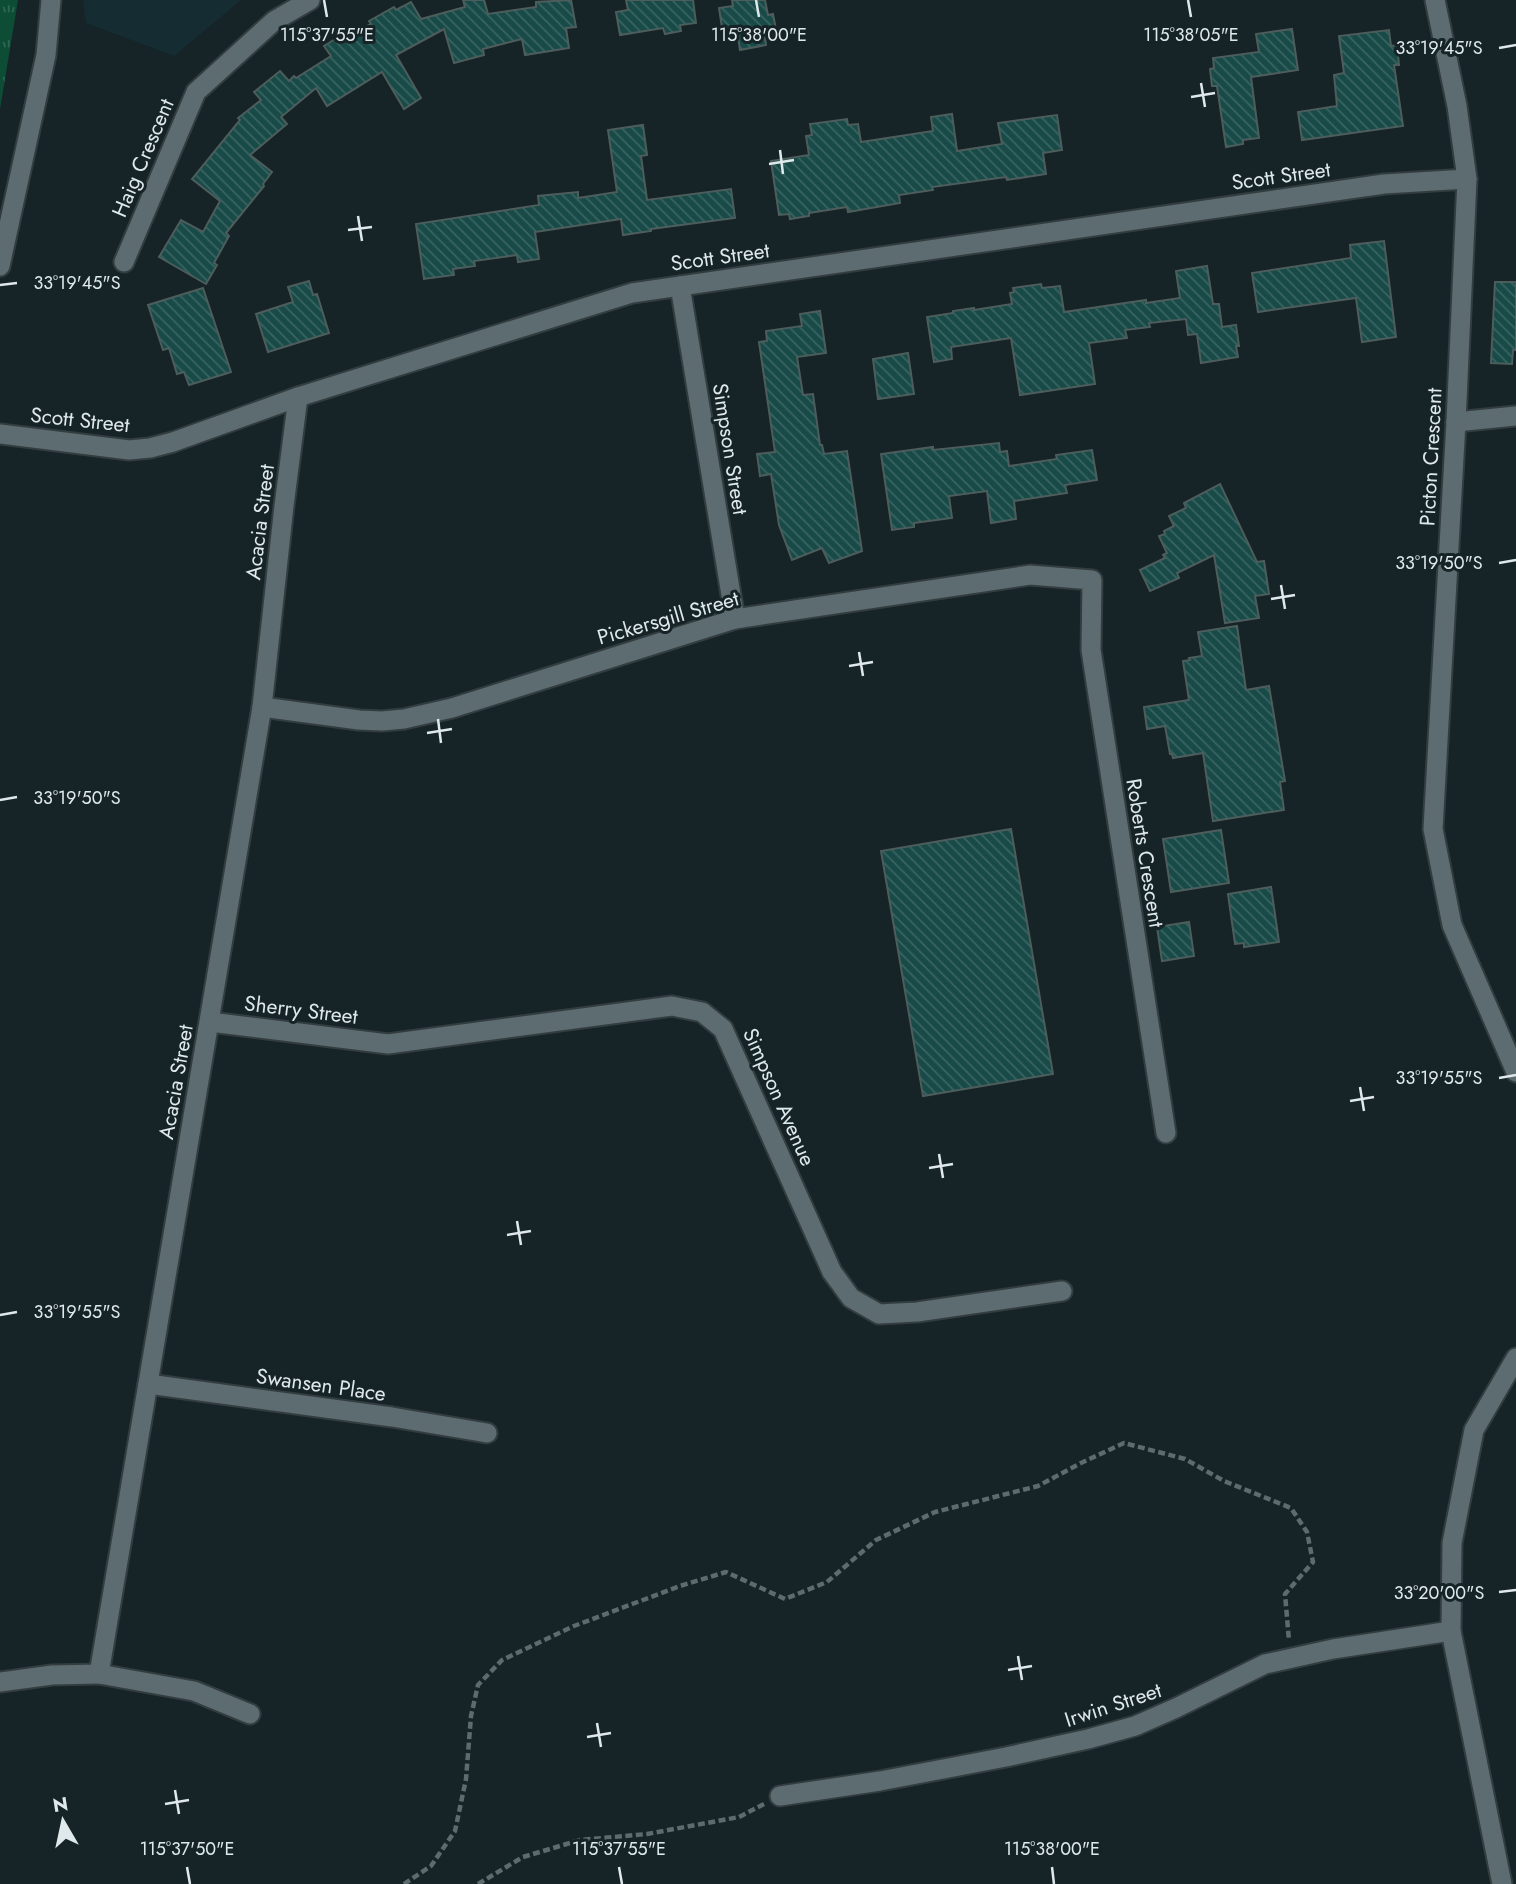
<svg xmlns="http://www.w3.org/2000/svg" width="1516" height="1884" viewBox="0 0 1516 1884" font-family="Jost,sans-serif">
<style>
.built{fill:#162c33}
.grass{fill:url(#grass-tufts)}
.building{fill:url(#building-back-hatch);stroke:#4d5d5c;stroke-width:2}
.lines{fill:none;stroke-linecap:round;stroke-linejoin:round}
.minor-casing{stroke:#333d40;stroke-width:23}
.tertiary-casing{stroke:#333d40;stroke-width:23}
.path{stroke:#5e6a6d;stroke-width:4.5;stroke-dasharray:7 3.5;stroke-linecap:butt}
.minor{stroke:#5c6c70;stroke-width:19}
.tertiary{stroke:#5c6c70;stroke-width:19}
.ticks{fill:none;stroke:#dfe8eb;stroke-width:2.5}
.labels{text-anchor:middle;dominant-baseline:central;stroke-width:6;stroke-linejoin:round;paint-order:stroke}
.street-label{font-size:21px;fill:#dfe8eb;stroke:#162327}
.ticks-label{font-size:18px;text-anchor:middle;fill:#dfe8eb;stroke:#162327;stroke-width:6;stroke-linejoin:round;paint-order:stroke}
</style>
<defs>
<pattern id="grass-tufts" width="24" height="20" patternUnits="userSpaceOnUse" patternTransform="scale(1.75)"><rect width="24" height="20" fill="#0d4d35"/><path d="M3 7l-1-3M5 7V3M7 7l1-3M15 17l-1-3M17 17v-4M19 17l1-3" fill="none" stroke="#306752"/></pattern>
<pattern id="building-back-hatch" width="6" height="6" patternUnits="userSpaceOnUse" patternTransform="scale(1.75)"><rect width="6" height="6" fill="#184a47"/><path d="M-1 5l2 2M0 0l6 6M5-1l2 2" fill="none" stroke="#396462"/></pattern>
</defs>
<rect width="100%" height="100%" fill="#162327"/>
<polygon class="built" points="83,0 241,0 174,56 86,23"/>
<polygon class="grass" points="0,0 18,0 0,109"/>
<g class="building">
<polygon points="463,0 484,0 488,14 536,7 536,2 571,0 576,27 566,28 569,48 525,55 522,39 483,49 484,55 454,63 444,29 396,55 421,98 404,109 382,72 327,106 316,88 281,117 287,124 250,155 272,172 263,184 264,186 226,233 229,236 214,263 217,265 206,284 159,257 181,220 203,232 220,201 192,179 240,120 238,118 261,100 254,92 280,71 289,81 294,76 296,78 331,56 324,46 340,36 342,39 371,24 369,21 394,7 396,10 411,2 421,19 465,7"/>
<polygon points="626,0 693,0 696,23 680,25 681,31 665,34 663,28 620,35 616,12 628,10"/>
<polygon points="732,0 765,0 768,15 773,14 777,35 765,37 766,45 740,50 737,31 723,34 719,8 733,6"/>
<polygon points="1292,29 1298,70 1251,77 1259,138 1243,140 1243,144 1226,147 1217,86 1212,86 1210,69 1214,68 1213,58 1259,52 1256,34"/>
<polygon points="1389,30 1391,46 1397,45 1399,65 1394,65 1403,126 1302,140 1298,112 1337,106 1334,75 1344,73 1339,36"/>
<polygon points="952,114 957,151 1002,144 998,123 1057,115 1062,150 1043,153 1046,174 1007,180 1006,177 932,187 933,190 899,195 900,203 848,212 847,207 809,213 809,216 790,219 789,214 779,215 771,161 809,155 806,136 812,135 810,124 847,119 848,125 858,124 861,142 933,131 931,117"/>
<polygon points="643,125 647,155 641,156 647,200 731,189 735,218 651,229 651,231 623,235 621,219 535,232 539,259 518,262 517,255 474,261 475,266 453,269 454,275 424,279 416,224 539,205 538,196 578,192 578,198 617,192 608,130"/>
<polygon points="1384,241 1396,337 1362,342 1356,298 1258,312 1252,273 1351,258 1350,245"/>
<polygon points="1207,266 1213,304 1219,304 1222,327 1236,325 1239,346 1236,346 1238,357 1201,363 1197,334 1188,335 1186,319 1149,323 1150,327 1125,330 1127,338 1089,343 1095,384 1020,395 1011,338 951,347 952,359 934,362 927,317 953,313 953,311 974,308 974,310 1012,304 1010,293 1014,292 1013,288 1041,284 1042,288 1060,286 1064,312 1146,300 1146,303 1180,298 1176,271"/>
<polygon points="309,281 313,295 317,294 329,333 268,352 256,314 293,302 288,287"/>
<polygon points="1495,282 1516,282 1516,350 1513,350 1512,364 1491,363"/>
<polygon points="203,288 231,372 189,385 184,372 177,374 169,348 163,350 148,305"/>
<polygon points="820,311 826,353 797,357 803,395 813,394 820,445 822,445 824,454 847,451 862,551 829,563 822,548 792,560 779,525 771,474 760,476 757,454 775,452 759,342 767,341 766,331 802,326 800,314"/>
<polygon points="908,353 914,394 878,399 873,359"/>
<polygon points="999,443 1000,452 1007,451 1009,466 1057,459 1056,455 1092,450 1097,480 1065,485 1067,493 1014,501 1016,519 991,523 987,491 949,496 952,518 914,523 914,527 892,530 881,454 933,447 933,450"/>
<polygon points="1220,484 1257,562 1264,561 1269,594 1255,596 1259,618 1225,623 1214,555 1177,573 1179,578 1150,591 1140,570 1165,558 1163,555 1167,553 1159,536 1165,534 1164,531 1174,526 1169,516 1186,508 1184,503"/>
<polygon points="1237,626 1246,690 1269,686 1285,781 1280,782 1284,810 1213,821 1203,753 1173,758 1172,754 1170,754 1165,726 1147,729 1144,707 1189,700 1183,661 1190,660 1189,658 1202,656 1198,632"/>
<polygon points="1011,829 1053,1074 923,1096 881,851"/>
<polygon points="1221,830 1229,883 1171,892 1163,839"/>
<polygon points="1271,887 1279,942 1244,947 1244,943 1235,944 1228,894"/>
<polygon points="1189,922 1194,956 1162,961 1157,927"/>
</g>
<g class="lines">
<defs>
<g id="minor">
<polyline points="1435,0 1457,106 1467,179 1456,422 1433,829 1452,925 1516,1072"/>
<polyline points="124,262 196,92 274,21 310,0"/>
<polyline points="680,286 735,619"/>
<polyline points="1456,422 1516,416"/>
<polyline points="0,434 129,450 150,448 173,442 298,397 632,293 1384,184 1467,179"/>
<polyline points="262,707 359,720 382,721 404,719 452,708 735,619 1030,575 1092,580 1091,650 1166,1133"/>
<polyline points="210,1022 388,1044 672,1006 702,1012 723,1029 832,1272 851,1298 879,1314 917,1312 1062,1291"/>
<polyline points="148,1384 392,1417 487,1433"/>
<polyline points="99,1674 194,1691 250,1714"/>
<polyline points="0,1682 52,1675 99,1674 262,707 284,506 298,397"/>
<polyline points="780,1796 880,1781 1006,1757 1088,1739 1135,1726 1176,1708 1265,1664 1333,1649 1451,1631"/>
<polyline points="1502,1884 1451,1631 1452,1543 1474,1430 1516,1358"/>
</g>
<polyline id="tertiary" points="0,266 46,55 51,0"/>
</defs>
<use href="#minor" class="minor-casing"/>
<use href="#tertiary" class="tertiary-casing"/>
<g class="path">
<polyline points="404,1884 431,1866 455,1831 466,1779 471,1716 478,1685 502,1660 574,1626 680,1586 726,1572 785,1599 827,1582 876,1540 935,1512 1038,1486 1081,1463 1124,1443 1185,1459 1224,1481 1291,1508 1307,1532 1313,1562 1285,1594 1289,1641"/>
<polyline points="478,1884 523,1857 580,1840 647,1834 739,1817 764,1804"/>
</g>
<use href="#minor" class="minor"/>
<use href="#tertiary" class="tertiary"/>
</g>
<path class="ticks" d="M 324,0 L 327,17M 756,0 L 759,17M 1188,0 L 1191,17M 1499,48 L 1516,45M 1201,83 L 1205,107M 1191,97 L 1215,93M 780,150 L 783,174M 769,164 L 794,160M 358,216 L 362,241M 348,230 L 372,227M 0,285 L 17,283M 1499,563 L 1516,560M 1281,585 L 1285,609M 1271,599 L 1295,595M 859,652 L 863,676M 849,666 L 873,662M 438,719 L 441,743M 427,733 L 452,729M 0,800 L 17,797M 1499,1078 L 1516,1075M 1360,1087 L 1364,1111M 1350,1101 L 1374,1097M 939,1154 L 943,1178M 929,1168 L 953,1164M 517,1221 L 521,1245M 507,1235 L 531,1231M 0,1315 L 17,1312M 1499,1592 L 1516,1590M 1018,1656 L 1022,1680M 1008,1670 L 1032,1666M 597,1723 L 601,1747M 587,1737 L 611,1733M 175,1790 L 179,1814M 165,1804 L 189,1800M 187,1867 L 190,1884M 619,1867 L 622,1884M 1052,1867 L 1054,1884"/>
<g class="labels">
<g class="street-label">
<text transform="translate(143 158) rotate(-67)">Haig Crescent</text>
<text transform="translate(1281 176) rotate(-8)">Scott Street</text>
<text transform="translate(720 257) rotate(-8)">Scott Street</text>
<text transform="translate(80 420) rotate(6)">Scott Street</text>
<text transform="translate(730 449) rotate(81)">Simpson Street</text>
<text transform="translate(1431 457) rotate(-87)">Picton Crescent</text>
<text transform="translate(260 522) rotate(-83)">Acacia Street</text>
<text transform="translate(668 618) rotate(-16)">Pickersgill Street</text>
<text transform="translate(1145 853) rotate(81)">Roberts Crescent</text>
<text transform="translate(301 1010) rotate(7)">Sherry Street</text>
<text transform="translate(176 1082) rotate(-80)">Acacia Street</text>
<text transform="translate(779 1097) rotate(66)">Simpson Avenue</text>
<text transform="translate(321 1385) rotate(8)">Swansen Place</text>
<text transform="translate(1113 1705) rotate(-18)">Irwin Street</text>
</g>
</g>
<g class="ticks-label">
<text x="327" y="41">115°37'55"E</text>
<text x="759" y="41">115°38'00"E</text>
<text x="1191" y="41">115°38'05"E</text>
<text x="1439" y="54">33°19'45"S</text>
<text x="77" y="289">33°19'45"S</text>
<text x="1439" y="569">33°19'50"S</text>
<text x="77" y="804">33°19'50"S</text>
<text x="1439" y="1084">33°19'55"S</text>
<text x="77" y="1318">33°19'55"S</text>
<text x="1439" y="1599">33°20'00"S</text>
<text x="187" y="1855">115°37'50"E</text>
<text x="619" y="1855">115°37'55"E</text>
<text x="1052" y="1855">115°38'00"E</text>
</g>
<g transform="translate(63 1821) rotate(351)" stroke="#162327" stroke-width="5" paint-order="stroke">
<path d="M0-5L12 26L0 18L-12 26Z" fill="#dfe8eb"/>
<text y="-10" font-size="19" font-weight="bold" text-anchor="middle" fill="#dfe8eb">N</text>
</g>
</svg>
